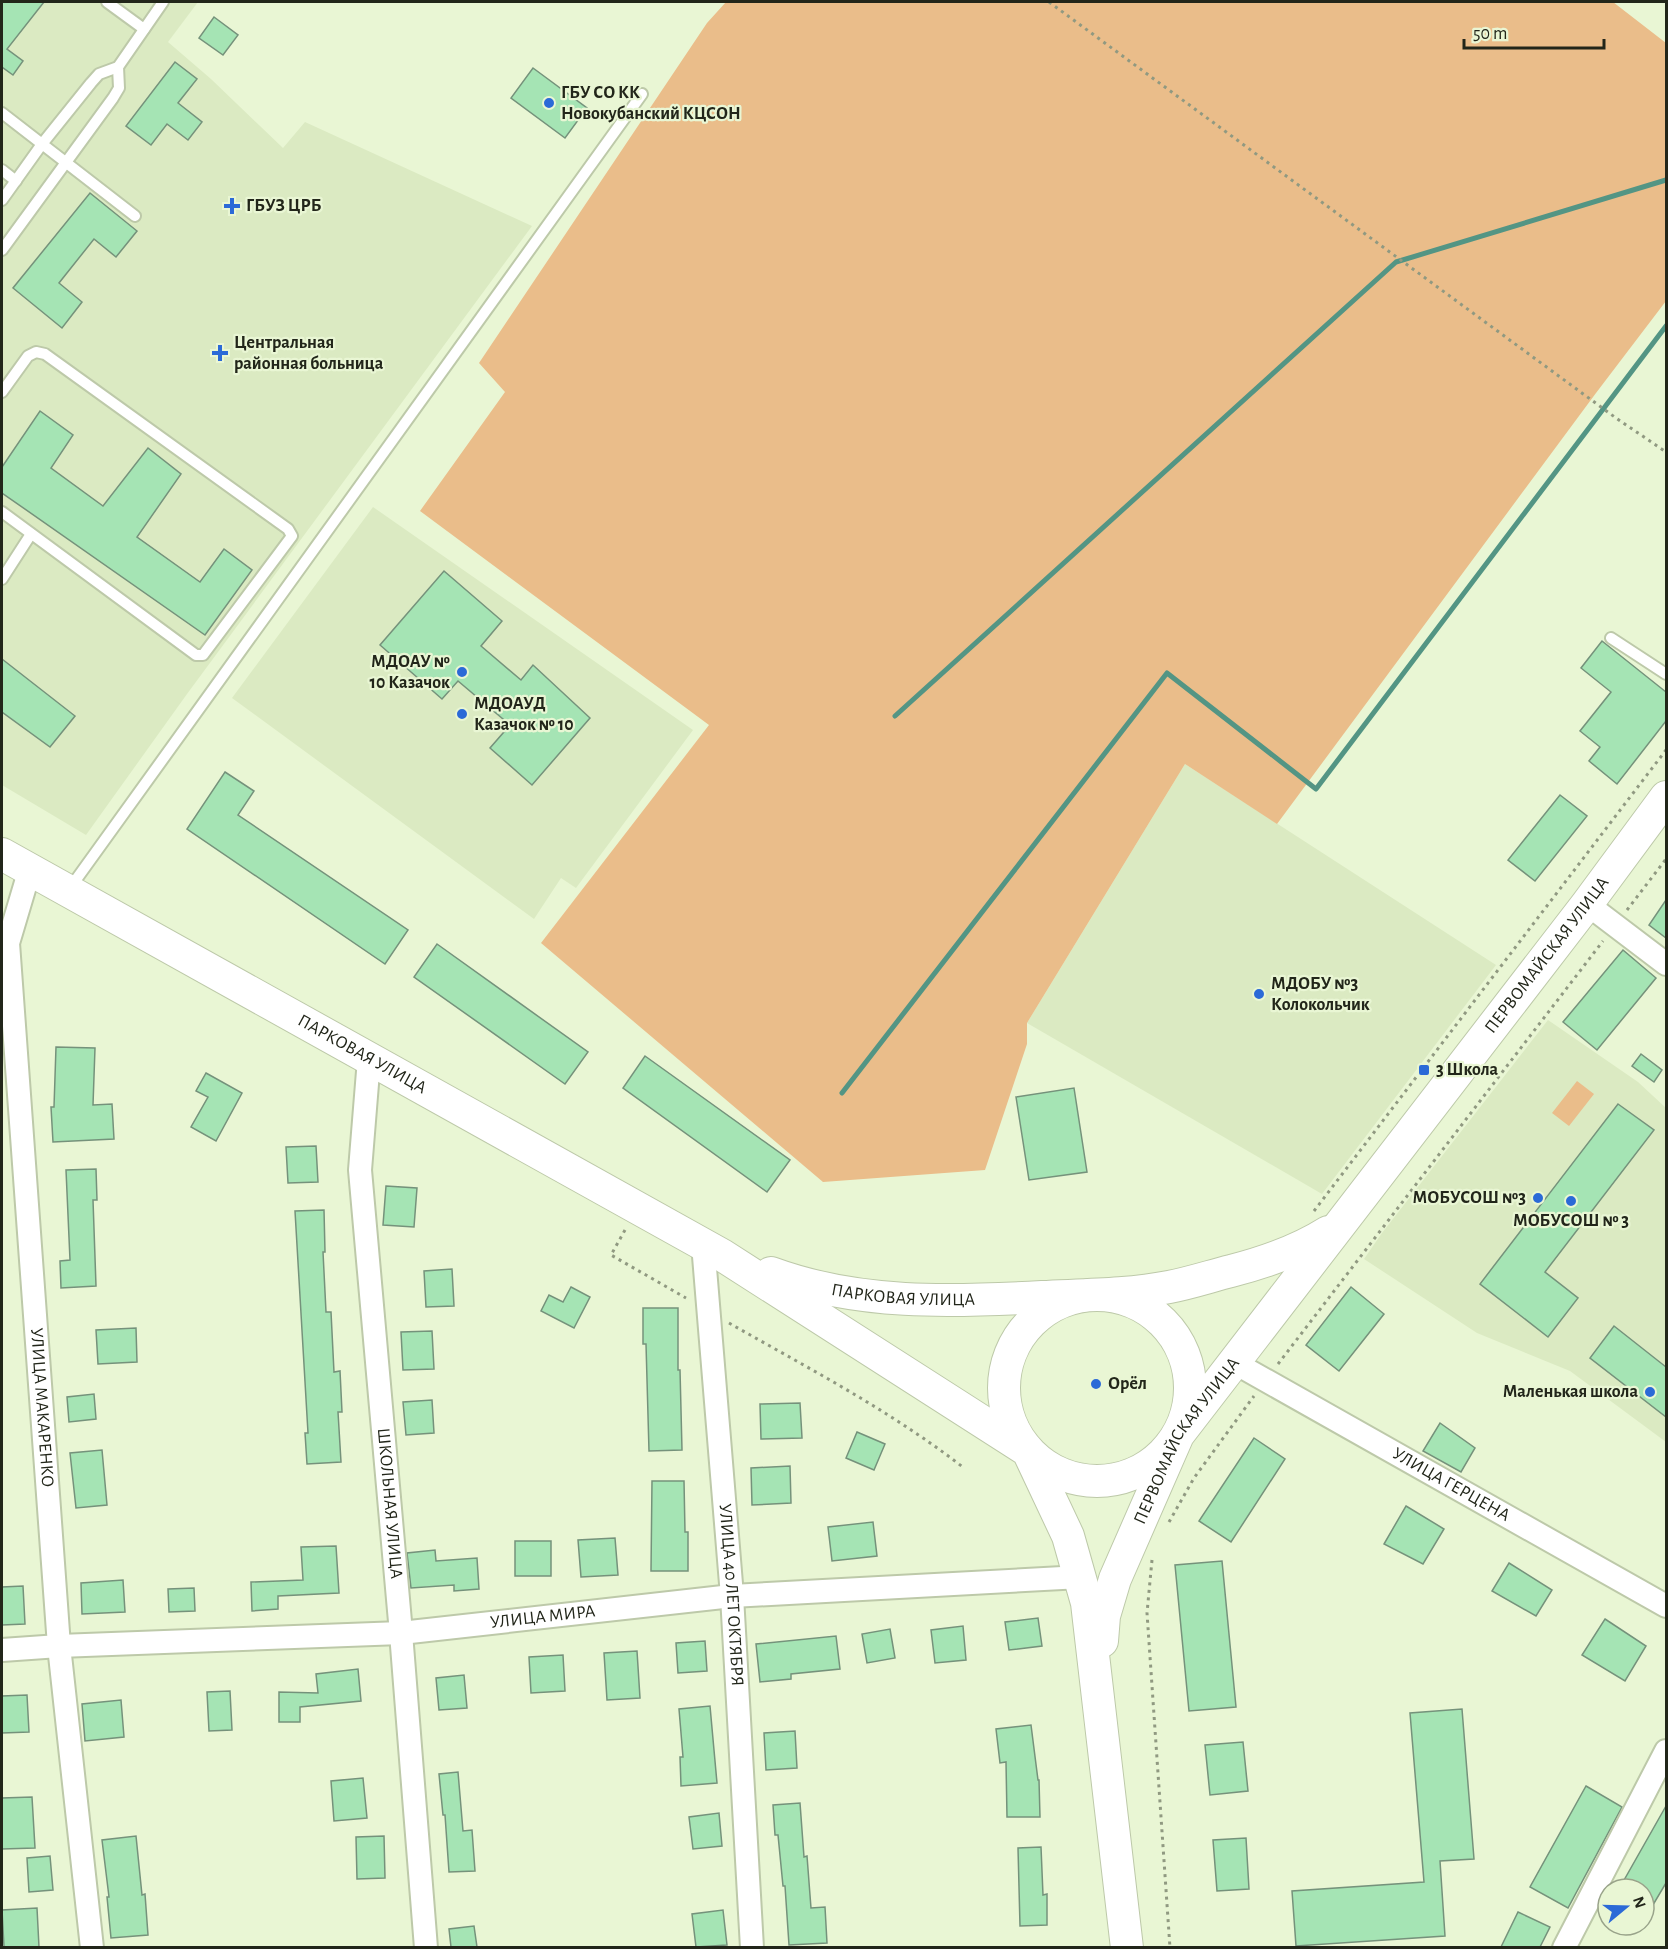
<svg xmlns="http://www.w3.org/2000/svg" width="1668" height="1949" viewBox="0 0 1668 1949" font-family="'Alegreya Sans',sans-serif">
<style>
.built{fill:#dbeac2}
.green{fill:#eabd8a}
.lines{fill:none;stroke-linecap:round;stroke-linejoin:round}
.stream{stroke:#539584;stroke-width:5}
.building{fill:#a5e4b4;stroke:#75927b;stroke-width:1.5}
.service-casing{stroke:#bdc9a9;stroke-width:14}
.minor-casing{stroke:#bdc9a9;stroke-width:26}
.secondary-casing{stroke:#bdc9a9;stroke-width:34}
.path{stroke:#909981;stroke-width:3;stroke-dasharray:3 4.5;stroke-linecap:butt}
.service{stroke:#fff;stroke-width:10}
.minor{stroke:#fff;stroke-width:22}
.secondary{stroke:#fff;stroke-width:32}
.poi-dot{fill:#2b6ad7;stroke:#e9f6d4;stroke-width:2}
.labels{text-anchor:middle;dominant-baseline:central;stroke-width:4.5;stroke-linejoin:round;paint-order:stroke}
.poi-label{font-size:18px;font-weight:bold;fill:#22261a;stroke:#e9f6d4;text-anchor:start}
.street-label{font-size:18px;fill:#22261a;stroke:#e9f6d4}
</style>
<rect width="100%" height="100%" fill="#e9f6d4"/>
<g class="built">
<polygon points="2,2 198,2 168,42 211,79 283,148 305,122 532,226 187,694 86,835 2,785"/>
<polygon points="373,507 693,730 576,888 561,878 534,919 232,698"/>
<polygon points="1185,764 1496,965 1322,1194 1027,1023"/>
<polygon points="1548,1020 1638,1082 1666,1108 1666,1442 1570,1371 1477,1333 1364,1259 1382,1233"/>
</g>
<g class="green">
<polygon points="726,2 1613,2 1666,43 1666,301 1596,393 1277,824 1185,764 1027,1023 1027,1044 985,1170 823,1182 541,943 709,725 420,511 505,392 479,363 707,23"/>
<polygon points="1577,1081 1594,1094 1569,1126 1552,1113"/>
</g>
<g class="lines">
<g class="stream">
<polyline points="895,716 1396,262 1666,180"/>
<polyline points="842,1093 1167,673 1316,789 1666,326"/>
</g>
</g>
<g class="building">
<polygon points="2,2 44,2 7,49 23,61 13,75 2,67"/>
<polygon points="214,17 238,35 223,55 199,38"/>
<polygon points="175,62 197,79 178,103 202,122 188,140 167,124 151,145 126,126"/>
<polygon points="533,68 587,108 565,138 511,98"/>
<polygon points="90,193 137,231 116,257 94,239 59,283 82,302 62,328 13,288"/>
<polygon points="40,411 73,435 51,468 103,506 148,448 181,474 137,537 200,582 224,549 252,570 205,635 2,493 2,467"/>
<polygon points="444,571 502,621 481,646 521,680 533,665 590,718 532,785 490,748 510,725 458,681 442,699 380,645"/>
<polygon points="1602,641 1666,692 1666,721 1617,784 1589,761 1600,747 1580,731 1611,692 1581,668"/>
<polygon points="2,659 75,716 50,747 2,712"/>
<polygon points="225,772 254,791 238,815 408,930 385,964 187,829"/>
<polygon points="1560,795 1587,816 1535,881 1508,860"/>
<polygon points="1666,900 1666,938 1649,925"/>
<polygon points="437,944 588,1052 565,1084 414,977"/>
<polygon points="1623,950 1656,978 1597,1050 1563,1022"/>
<polygon points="56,1047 95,1048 93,1105 112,1104 114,1139 53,1142 51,1107 54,1107"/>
<polygon points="1641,1054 1662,1070 1654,1082 1632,1066"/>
<polygon points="645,1056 790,1160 767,1192 623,1088"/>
<polygon points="206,1073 242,1093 216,1141 191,1127 208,1097 196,1091"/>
<polygon points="1074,1088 1087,1172 1029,1180 1016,1097"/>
<polygon points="1618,1104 1654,1130 1545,1272 1578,1298 1548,1337 1480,1284"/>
<polygon points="316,1146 318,1182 288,1183 286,1147"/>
<polygon points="96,1169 97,1200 93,1200 96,1286 61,1288 60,1261 70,1260 66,1170"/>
<polygon points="386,1186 417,1188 414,1227 383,1225"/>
<polygon points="324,1210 325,1252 323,1252 326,1312 331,1312 334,1372 340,1371 342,1412 338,1412 341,1462 307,1464 305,1433 308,1433 295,1211"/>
<polygon points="452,1269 454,1306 426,1307 424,1271"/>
<polygon points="571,1287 590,1297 574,1328 541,1311 549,1295 563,1302"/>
<polygon points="1351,1287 1384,1314 1339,1371 1306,1345"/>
<polygon points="643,1308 678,1308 678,1370 680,1370 682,1450 649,1451 646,1344 643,1344"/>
<polygon points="1614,1326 1666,1367 1666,1417 1590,1358"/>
<polygon points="136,1328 137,1362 98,1364 96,1330"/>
<polygon points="432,1331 434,1369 403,1370 401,1332"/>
<polygon points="94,1394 96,1419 69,1422 67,1397"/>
<polygon points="432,1400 434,1433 406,1435 403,1402"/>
<polygon points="800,1403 802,1438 761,1439 760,1404"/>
<polygon points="1440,1423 1475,1448 1461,1472 1423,1451"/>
<polygon points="857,1432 885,1444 874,1470 846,1458"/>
<polygon points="1254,1438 1285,1459 1231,1542 1199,1521"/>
<polygon points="102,1450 107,1505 76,1508 70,1453"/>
<polygon points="790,1466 791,1503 752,1505 751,1468"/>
<polygon points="652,1481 684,1481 685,1532 688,1532 688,1571 651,1571"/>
<polygon points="1406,1506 1444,1529 1423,1564 1384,1544"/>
<polygon points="873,1522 877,1556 832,1561 828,1527"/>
<polygon points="615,1538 618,1575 581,1577 578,1540"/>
<rect x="515" y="1541" width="36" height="35"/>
<polygon points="336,1546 339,1593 278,1596 278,1609 252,1611 251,1582 303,1580 301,1547"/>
<polygon points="435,1550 436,1561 477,1558 479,1589 454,1591 454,1585 411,1588 407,1553"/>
<polygon points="1222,1561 1236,1707 1189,1711 1175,1565"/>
<polygon points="1509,1563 1552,1590 1536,1616 1492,1591"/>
<polygon points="123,1580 125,1612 82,1614 81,1583"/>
<polygon points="23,1586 25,1624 2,1625 2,1587"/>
<polygon points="194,1588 195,1611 169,1612 168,1589"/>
<polygon points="1038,1618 1042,1646 1009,1650 1005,1622"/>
<polygon points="1605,1619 1646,1646 1625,1681 1582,1655"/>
<polygon points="963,1626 966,1660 935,1663 931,1630"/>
<polygon points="890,1629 895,1658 867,1663 862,1634"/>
<polygon points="836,1636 840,1669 791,1674 791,1679 760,1682 756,1644"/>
<polygon points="705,1641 707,1671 678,1673 676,1643"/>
<polygon points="637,1651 640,1698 607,1700 604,1653"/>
<polygon points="563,1655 565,1691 531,1693 529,1657"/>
<polygon points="358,1669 361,1701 300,1707 300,1722 279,1722 279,1692 318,1693 316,1674"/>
<polygon points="464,1675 467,1708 439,1710 436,1678"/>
<polygon points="230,1691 232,1730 209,1731 207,1692"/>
<polygon points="27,1695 29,1732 2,1733 2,1696"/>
<polygon points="121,1700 124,1737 85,1741 82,1704"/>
<polygon points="710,1706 717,1783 681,1786 680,1757 683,1757 679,1709"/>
<polygon points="1462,1709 1474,1859 1440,1861 1445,1936 1296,1946 1292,1891 1424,1882 1410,1713"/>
<polygon points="1031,1725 1038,1780 1039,1780 1040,1817 1007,1817 1006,1762 1000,1763 996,1729"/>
<polygon points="795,1731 797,1768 766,1770 764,1733"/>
<polygon points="1243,1742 1248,1791 1210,1795 1205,1745"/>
<polygon points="458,1772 463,1831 472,1830 475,1871 449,1872 445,1815 443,1815 439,1774"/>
<polygon points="363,1778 367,1818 334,1821 331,1781"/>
<polygon points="1586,1786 1622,1807 1568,1908 1530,1887"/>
<polygon points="32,1797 35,1848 2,1849 2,1798"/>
<polygon points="800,1803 804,1857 807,1856 811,1908 825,1907 827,1943 789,1945 785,1886 783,1886 778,1835 775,1835 773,1805"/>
<polygon points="1666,1806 1666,1883 1644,1920 1644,1889 1619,1889"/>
<polygon points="719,1813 722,1846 693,1849 689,1817"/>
<polygon points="136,1836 142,1895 145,1894 148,1935 111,1938 107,1897 109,1897 102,1840"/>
<polygon points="384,1836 385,1878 357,1879 356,1837"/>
<polygon points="1246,1838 1249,1889 1217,1891 1213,1840"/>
<polygon points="1041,1847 1043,1895 1047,1894 1047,1925 1020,1926 1018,1848"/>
<polygon points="50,1856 53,1890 29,1892 27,1858"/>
<polygon points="37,1908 39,1947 4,1947 2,1910"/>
<polygon points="723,1910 727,1945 696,1947 692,1914"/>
<polygon points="1518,1912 1550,1927 1540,1947 1501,1947"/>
<polygon points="474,1926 477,1947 451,1947 449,1929"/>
</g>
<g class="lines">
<defs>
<g id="service">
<polyline points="107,2 144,29"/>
<polyline points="2,113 135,216"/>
<polyline points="2,170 16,181"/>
<polyline points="2,200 42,144 91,83 99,74 118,67 163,2"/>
<polyline points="2,250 113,98 119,88 118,67"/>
<polyline points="2,392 28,356 36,352 45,354 288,529 292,536 203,655 196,655 2,512"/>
<polyline points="2,579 31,534"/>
<polyline points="1611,638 1666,674"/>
<polyline points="70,888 642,94"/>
</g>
<g id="minor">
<path id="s1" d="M 30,869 L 8,943 L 59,1646 L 92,1948"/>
<polyline points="1587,904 1666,964"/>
<path id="s2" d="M 369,1059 L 360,1170 L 401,1633 L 426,1948"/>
<path id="s3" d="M 703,1244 L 732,1596 L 752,1948"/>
<path id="s4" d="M 1235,1363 L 1666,1606"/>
<path id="s5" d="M 2,1650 L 59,1646 L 401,1633 L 732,1596 L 1081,1577"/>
<polyline points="1564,1948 1666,1751"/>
</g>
<g id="secondary">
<path id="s6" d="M 2,854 L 722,1255 L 1028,1451 L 1068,1536 L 1087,1603 L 1127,1948"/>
<path id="s7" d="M 771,1273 C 858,1305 950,1302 1042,1297 C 1082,1295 1129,1295 1169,1287 C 1190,1283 1211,1276 1231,1271 C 1266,1262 1298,1251 1328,1232"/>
<circle cx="1097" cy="1388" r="93"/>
<path id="s8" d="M 1102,1641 L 1104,1616 L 1115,1579 L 1178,1435 L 1587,904 L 1666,797"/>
</g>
</defs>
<use href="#service" class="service-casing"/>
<use href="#minor" class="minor-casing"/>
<use href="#secondary" class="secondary-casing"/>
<g class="path">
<polyline points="1049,2 1616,418 1666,452"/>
<polyline points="1627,910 1666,859"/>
<polyline points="1314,1211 1666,750"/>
<polyline points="625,1230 611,1255 686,1298"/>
<path d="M 729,1323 C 808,1368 891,1411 964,1468"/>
<polyline points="1278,1364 1603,941"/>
<polyline points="1169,1522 1194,1478 1254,1396"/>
<polyline points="1152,1560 1147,1613 1170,1948"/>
</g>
<use href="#service" class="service"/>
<use href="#minor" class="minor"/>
<use href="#secondary" class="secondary"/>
</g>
<g class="poi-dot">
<circle cx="549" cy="103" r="6"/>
<path d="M229 197h6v6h6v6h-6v6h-6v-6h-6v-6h6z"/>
<path d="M217 344h6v6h6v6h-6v6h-6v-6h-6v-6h6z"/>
<circle cx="462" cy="672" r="6"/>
<circle cx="462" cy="714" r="6"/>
<circle cx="1259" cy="994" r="6"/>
<rect x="1418" y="1064" width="12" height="12" rx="3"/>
<circle cx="1538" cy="1198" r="6"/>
<circle cx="1571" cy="1201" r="6"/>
<circle cx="1096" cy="1384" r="6"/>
<circle cx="1650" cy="1392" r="6"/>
</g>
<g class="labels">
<g class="poi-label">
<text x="561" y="93">ГБУ СО КК<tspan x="561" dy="21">Новокубанский КЦСОН</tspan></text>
<text x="246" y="206">ГБУЗ ЦРБ</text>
<text x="234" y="343">Центральная<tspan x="234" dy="21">районная больница</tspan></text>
<text x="450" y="662" text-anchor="end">МДОАУ №<tspan x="450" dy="21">10 Казачок</tspan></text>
<text x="474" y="704">МДОАУД<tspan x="474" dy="21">Казачок № 10</tspan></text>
<text x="1271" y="984">МДОБУ №3<tspan x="1271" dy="21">Колокольчик</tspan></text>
<text x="1436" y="1070">3 Школа</text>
<text x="1526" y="1198" text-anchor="end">МОБУСОШ №3</text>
<text x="1571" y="1221" text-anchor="middle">МОБУСОШ № 3</text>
<text x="1108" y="1384">Орёл</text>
<text x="1638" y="1392" text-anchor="end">Маленькая школа</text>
</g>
<g class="street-label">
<text stroke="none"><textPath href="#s8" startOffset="826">ПЕРВОМАЙСКАЯ УЛИЦА</textPath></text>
<text stroke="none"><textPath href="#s6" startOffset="412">ПАРКОВАЯ УЛИЦА</textPath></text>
<text stroke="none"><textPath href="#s7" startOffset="135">ПАРКОВАЯ УЛИЦА</textPath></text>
<text stroke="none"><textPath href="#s1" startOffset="543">УЛИЦА МАКАРЕНКО</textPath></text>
<text stroke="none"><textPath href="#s8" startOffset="220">ПЕРВОМАЙСКАЯ УЛИЦА</textPath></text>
<text stroke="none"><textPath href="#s4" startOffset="248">УЛИЦА ГЕРЦЕНА</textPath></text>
<text stroke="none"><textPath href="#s2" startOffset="446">ШКОЛЬНАЯ УЛИЦА</textPath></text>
<text stroke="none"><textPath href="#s3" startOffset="352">УЛИЦА 40 ЛЕТ ОКТЯБРЯ</textPath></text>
<text stroke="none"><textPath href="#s5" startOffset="542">УЛИЦА МИРА</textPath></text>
</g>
</g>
<rect width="1668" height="1949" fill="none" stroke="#22261a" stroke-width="6"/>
<g transform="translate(1626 1907) rotate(71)"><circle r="28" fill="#e9f6d4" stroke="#99a38a" stroke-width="1.5"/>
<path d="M0-4.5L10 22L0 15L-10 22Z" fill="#2b6ad7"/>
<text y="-9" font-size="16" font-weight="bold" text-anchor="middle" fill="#22261a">N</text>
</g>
<path d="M1464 39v9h140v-9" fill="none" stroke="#22261a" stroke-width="3"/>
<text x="1473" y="39" font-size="18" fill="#22261a" stroke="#e9f6d4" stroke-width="4.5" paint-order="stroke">50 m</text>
</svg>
